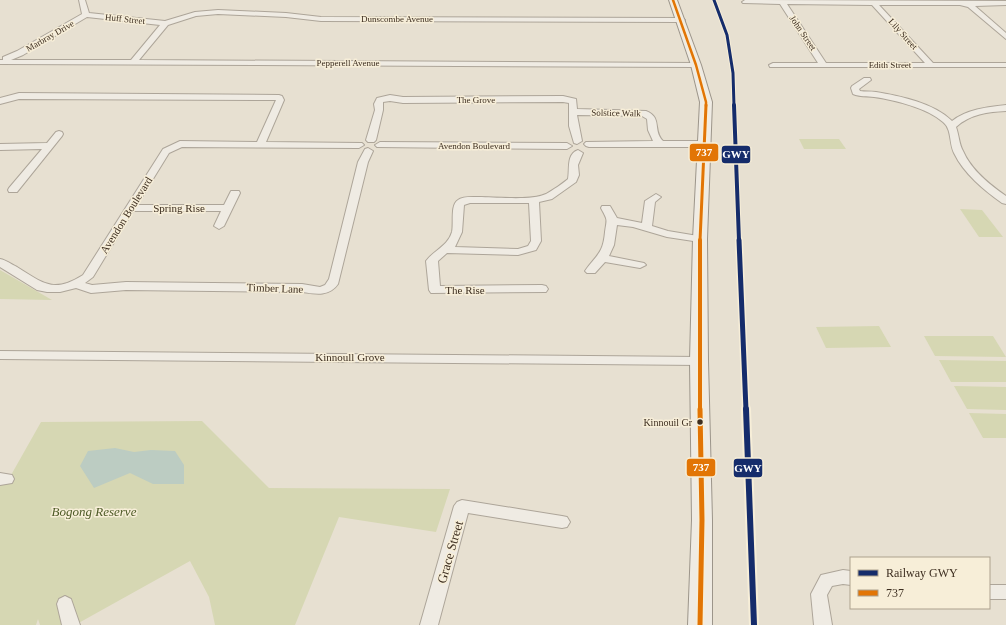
<svg xmlns="http://www.w3.org/2000/svg" width="1006" height="625" viewBox="0 0 1006 625" font-family="'Times New Roman',serif">
<style>
.green{fill:#d6d7b3}
.water{fill:#bcccc2}
.lines{fill:none;stroke-linecap:round;stroke-linejoin:round}
.street-casing{stroke:#ada599;stroke-width:2}
.secondary-casing{stroke:#9c958a;stroke-width:2}
.street{fill:#efebe3;fill-rule:evenodd}
.secondary{fill:#efebe3;fill-rule:evenodd}
.bus-1-far3-casing{stroke:#f7eed8;stroke-width:4.5}
.bus-1-far2-casing{stroke:#f7eed8;stroke-width:5.5}
.bus-1-far1-casing{stroke:#f7eed8;stroke-width:7}
.bus-1-casing{stroke:#f7eed8;stroke-width:8}
.bus-1-far3{stroke:#e27505;stroke-width:2.5}
.bus-1-far2{stroke:#e27505;stroke-width:3}
.bus-1-far1{stroke:#e27505;stroke-width:4}
.bus-1{stroke:#e27505;stroke-width:5}
.rail-1-far3-casing{stroke:#f7eed8;stroke-width:5}
.rail-1-far2-casing{stroke:#f7eed8;stroke-width:6}
.rail-1-far1-casing{stroke:#f7eed8;stroke-width:8}
.rail-1-casing{stroke:#f7eed8;stroke-width:10}
.rail-1-far3{stroke:#152c6b;stroke-width:3}
.rail-1-far2{stroke:#152c6b;stroke-width:4}
.rail-1-far1{stroke:#152c6b;stroke-width:5}
.rail-1{stroke:#152c6b;stroke-width:6}
.bus-dot{fill:#3d2e20;stroke:#f7eed8;stroke-width:1.5}
.labels{text-anchor:middle;dominant-baseline:central;stroke-width:3;stroke-linejoin:round;paint-order:stroke}
.far-street-label{font-size:9px;fill:#3d2e20;stroke:#f7eed8}
.bus-label{font-size:10px;fill:#3d2e20;stroke:#f7eed8;text-anchor:end}
.street-label{font-size:11px;fill:#3d2e20;stroke:#f7eed8}
.near-park-label{font-size:13px;font-style:italic;fill:#4d5a26;stroke:#f7eed8}
.near-street-label{font-size:13px;fill:#3d2e20;stroke:#f7eed8}
.line-badge{stroke:#f7eed8;stroke-width:1.5}
.badge-label{font-size:11px;text-anchor:middle;font-weight:bold;fill:#fff}
</style>
<rect width="100%" height="100%" fill="#e7e0d1"/>
<g class="green">
<polygon points="799,139 839,139 846,149 804,149"/>
<polygon points="960,209 982,210 1003,237 979,237"/>
<polygon points="0,270 52,300 0,299"/>
<polygon points="879,326 891,347 826,348 816,327"/>
<polygon points="924,336 993,336 1006,357 935,356"/>
<polygon points="939,360 1006,361 1006,382 951,382"/>
<polygon points="954,386 1006,387 1006,410 967,409"/>
<polygon points="969,413 1006,414 1006,438 983,438"/>
<polygon points="202,421 269,488 450,489 436,532 339,517 295,625 215,625 209,597 190,561 75,625 40,625 38,619 36,625 0,625 0,485 6,484 41,422"/>
</g>
<polygon class="water" points="115,448 134,452 151,450 175,451 184,465 184,484 153,484 130,473 94,488 80,466 88,451"/>
<g class="lines">
<defs>
<g id="street">
<path d="M 79,0 L 85,0 L 89,13 L 165,21 L 195,12 L 218,10 L 286,13 L 321,17 L 681,18 L 685,20 L 681,22 L 321,21 L 286,17 L 218,14 L 196,16 L 168,25 L 139,60 L 696,63 L 700,65 L 696,67 L 0,64 L 0,60 L 3,60 L 3,57 L 17,51 L 82,14 ZM 87,17 L 160,25 L 131,60 L 11,60 L 23,55 Z"/>
<path d="M 745,0 L 1006,1 L 1006,5 L 975,6 L 1006,33 L 1006,39 L 968,7 L 960,5 L 879,5 L 933,63 L 1006,63 L 1006,67 L 770,67 L 769,65 L 773,63 L 818,63 L 780,4 L 743,3 L 742,2 ZM 787,4 L 872,5 L 925,63 L 826,63 Z"/>
<path d="M 864,78 L 870,78 L 871,80 L 859,89 L 860,91 C 865,92 870,91 876,92 C 900,96 934,103 952,121 C 967,109 988,107 1006,105 L 1006,111 C 988,112 970,114 956,127 C 959,135 959,144 963,151 C 971,170 990,185 1006,196 L 1006,204 L 1002,203 C 984,190 964,174 954,153 C 949,143 952,129 943,122 C 927,108 895,100 874,97 C 867,96 860,97 853,94 L 851,88 L 852,86 Z"/>
<path d="M 19,93 L 279,95 L 282,96 L 284,100 L 266,142 L 362,143 L 364,145 L 359,148 L 182,147 L 169,153 L 137,205 L 224,205 L 231,191 L 239,191 L 240,193 L 224,226 L 219,229 L 214,226 L 221,211 L 133,211 L 93,277 L 85,283 L 92,285 L 126,282 L 302,284 L 320,287 L 325,285 L 329,279 L 358,162 L 365,149 L 368,148 L 373,151 L 368,162 L 338,284 C 329,297 315,294 302,292 L 126,290 L 91,293 L 76,288 L 60,292 L 47,292 L 37,290 L 0,267 L 0,259 C 6,260 11,264 17,267 C 43,283 53,294 83,275 L 163,149 L 180,141 L 257,142 L 276,100 L 19,99 L 0,104 L 0,98 Z"/>
<path d="M 390,95 L 403,97 L 563,96 L 576,99 L 577,109 L 646,111 C 663,118 652,130 663,141 L 704,141 L 709,144 L 704,147 L 589,147 L 586,146 L 584,144 L 586,142 L 653,141 L 648,130 L 647,119 L 642,116 L 577,115 L 582,141 L 577,144 L 574,143 L 569,126 L 569,103 L 563,102 L 403,103 L 390,101 L 383,102 L 383,110 L 376,140 L 374,142 L 368,142 L 366,140 L 375,110 L 374,104 L 377,98 Z"/>
<polygon points="59,131 62,132 63,134 62,136 17,192 9,192 8,190 9,188 42,149 0,150 0,144 47,143 56,132"/>
<polygon points="380,142 567,143 572,146 567,149 377,147 375,145"/>
<path d="M 578,150 L 583,153 L 578,165 L 579,175 L 576,182 L 552,199 L 539,202 L 541,241 L 536,250 L 518,255 L 447,253 L 438,261 L 440,286 L 542,285 L 546,286 L 548,289 L 546,292 L 431,293 L 429,290 L 426,261 C 434,250 448,246 452,232 C 454,223 450,205 458,200 C 463,196 472,197 479,197 C 495,197 532,201 546,194 C 553,190 562,184 568,179 C 570,170 566,154 578,150 ZM 470,203 L 529,203 L 531,241 L 528,246 L 518,249 L 455,247 L 462,232 L 464,205 Z"/>
<path d="M 656,194 L 661,197 L 655,202 L 652,226 L 668,231 L 704,237 L 705,239 L 704,241 L 700,242 L 667,237 L 633,227 L 617,225 L 614,245 L 609,256 L 644,263 L 646,265 L 640,268 L 605,262 L 595,273 L 587,273 L 585,271 C 597,254 603,254 605,232 C 607,218 608,221 601,208 L 602,206 L 610,206 L 617,218 L 642,223 L 645,201 Z"/>
<polygon points="0,351 699,357 704,358 705,361 704,364 699,365 0,359"/>
<polygon points="0,473 12,475 14,479 12,483 0,485"/>
<polygon points="462,500 562,516 567,517 570,522 567,527 562,528 468,513 438,625 420,625 454,506 457,502"/>
<polygon points="843,570 851,571 851,585 843,584 832,586 827,595 832,625 814,625 811,594 821,575"/>
<rect x="989" y="585" width="17" height="14"/>
<polygon points="65,596 71,599 80,625 62,625 57,604 59,599"/>
</g>
<polygon id="secondary" points="669,0 677,0 701,65 712,102 707,239 708,361 712,520 712,625 688,625 692,520 690,361 693,239 700,102 691,65"/>
</defs>
<use href="#street" class="street-casing"/>
<use href="#secondary" class="secondary-casing"/>
<use href="#street" class="street"/>
<use href="#secondary" class="secondary"/>
<defs>
<polyline id="bus-1-far3" points="673,0 696,65 706,102 706,106"/>
<polyline id="bus-1-far2" points="700,241 706,105"/>
<polyline id="bus-1-far1" points="700,410 700,240"/>
<polyline id="bus-1" points="700,409 702,520 700,625"/>
</defs>
<use href="#bus-1-far3" class="bus-1-far3-casing"/>
<use href="#bus-1-far2" class="bus-1-far2-casing"/>
<use href="#bus-1-far1" class="bus-1-far1-casing"/>
<use href="#bus-1" class="bus-1-casing"/>
<use href="#bus-1-far3" class="bus-1-far3"/>
<use href="#bus-1-far2" class="bus-1-far2"/>
<use href="#bus-1-far1" class="bus-1-far1"/>
<use href="#bus-1" class="bus-1"/>
<defs>
<polyline id="rail-1-far3" points="714,0 727,35 733,73 734,106"/>
<polyline id="rail-1-far2" points="734,105 739,241"/>
<polyline id="rail-1-far1" points="739,240 746,410"/>
<polyline id="rail-1" points="746,409 754,625"/>
</defs>
<use href="#rail-1-far3" class="rail-1-far3-casing"/>
<use href="#rail-1-far2" class="rail-1-far2-casing"/>
<use href="#rail-1-far1" class="rail-1-far1-casing"/>
<use href="#rail-1" class="rail-1-casing"/>
<use href="#rail-1-far3" class="rail-1-far3"/>
<use href="#rail-1-far2" class="rail-1-far2"/>
<use href="#rail-1-far1" class="rail-1-far1"/>
<use href="#rail-1" class="rail-1"/>
</g>
<circle class="bus-dot" cx="700" cy="422" r="3.5"/>
<g class="labels">
<g class="far-street-label">
<text transform="translate(125 19) rotate(6)">Huff Street</text>
<text x="397" y="19">Dunscombe Avenue</text>
<text transform="translate(803 33) rotate(56)">John Street</text>
<text transform="translate(903 34) rotate(48)">Lily Street</text>
<text transform="translate(50 36) rotate(-30)">Marbray Drive</text>
<text x="348" y="63">Pepperell Avenue</text>
<text x="890" y="65">Edith Street</text>
<text x="476" y="100">The Grove</text>
<text transform="translate(616 113) rotate(1)">Solstice Walk</text>
<text x="474" y="146">Avendon Boulevard</text>
</g>
<g class="bus-label">
<text x="692" y="422">Kinnouil Gr</text>
</g>
<g class="street-label">
<text x="179" y="208">Spring Rise</text>
<text transform="translate(126 215) rotate(-58)">Avendon Boulevard</text>
<text transform="translate(275 288) rotate(2)">Timber Lane</text>
<text x="465" y="290">The Rise</text>
<text x="350" y="357">Kinnoull Grove</text>
</g>
<g class="near-park-label">
<text x="94" y="511">Bogong Reserve</text>
</g>
<g class="near-street-label">
<text transform="translate(450 552) rotate(-74)">Grace Street</text>
</g>
</g>
<g class="line-badge">
<rect x="689" y="143" width="30" height="19" rx="4" fill="#e27505"/>
<rect x="721" y="145" width="30" height="19" rx="4" fill="#152c6b"/>
<rect x="686" y="458" width="30" height="19" rx="4" fill="#e27505"/>
<rect x="733" y="458" width="30" height="20" rx="4" fill="#152c6b"/>
</g>
<g class="badge-label">
<text x="704" y="156">737</text>
<text x="736" y="158">GWY</text>
<text x="701" y="471">737</text>
<text x="748" y="472">GWY</text>
</g>
<rect x="850" y="557" width="140" height="52" fill="#f7eed8" stroke="#ada18e"/>
<rect x="858" y="570" width="20" height="6" fill="#152c6b" stroke="#ada18e"/>
<text x="886" y="577" font-size="12" fill="#3d2e20">Railway GWY</text>
<rect x="858" y="590" width="20" height="6" fill="#e27505" stroke="#ada18e"/>
<text x="886" y="597" font-size="12" fill="#3d2e20">737</text>
</svg>
